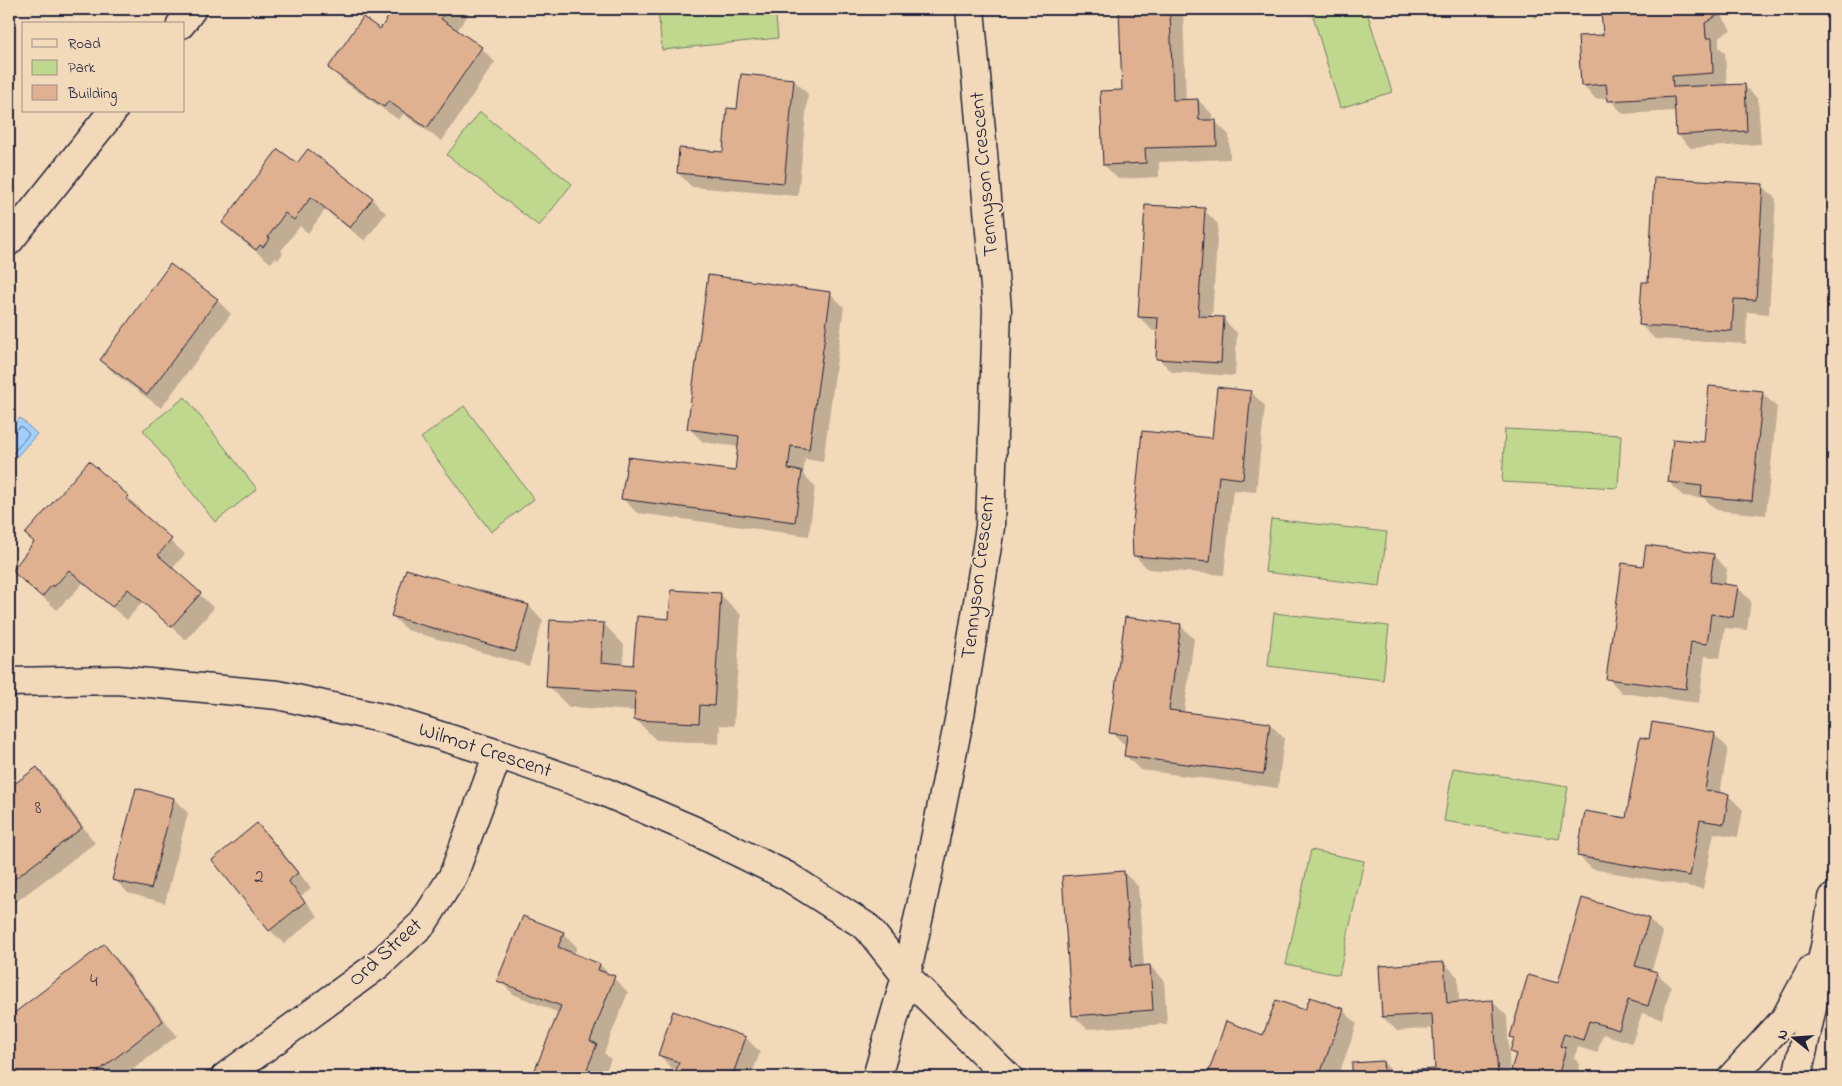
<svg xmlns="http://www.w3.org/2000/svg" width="1842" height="1086" viewBox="0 0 1842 1086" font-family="'Indie Flower',sans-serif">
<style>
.green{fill:#c0d88e;stroke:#717d64}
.water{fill:#a1d0fd;stroke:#6e8aaf}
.shadow{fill:#0003}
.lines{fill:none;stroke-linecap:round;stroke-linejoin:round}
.shore{stroke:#556889;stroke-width:1}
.building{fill:#dfb190;stroke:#22223b}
.minor-casing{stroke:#22223b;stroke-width:31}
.minor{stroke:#f2d9ba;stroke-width:28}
.labels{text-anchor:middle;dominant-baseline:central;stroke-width:4;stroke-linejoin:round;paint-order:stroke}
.number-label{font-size:19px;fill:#514650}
.street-label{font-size:21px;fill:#22223b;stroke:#f2d9ba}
</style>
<rect width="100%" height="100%" fill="#f2d9ba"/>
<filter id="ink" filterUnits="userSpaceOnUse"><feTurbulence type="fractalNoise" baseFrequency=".02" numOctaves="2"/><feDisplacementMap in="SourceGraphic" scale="10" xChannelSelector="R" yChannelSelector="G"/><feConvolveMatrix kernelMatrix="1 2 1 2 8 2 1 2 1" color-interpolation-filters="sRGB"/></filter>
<g filter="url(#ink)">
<g class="green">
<polygon points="658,9 775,9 778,38 662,50"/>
<polygon points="1311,9 1366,9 1392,92 1340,108"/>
<polygon points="480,112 572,184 539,226 447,155"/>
<polygon points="185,397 257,489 215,522 143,430"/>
<polygon points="464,406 534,499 491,532 421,438"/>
<polygon points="1505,429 1621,435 1618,488 1502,482"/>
<polygon points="1271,519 1387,532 1380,586 1265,572"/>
<polygon points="1274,613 1389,626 1383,680 1268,666"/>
<polygon points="1453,768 1568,787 1559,839 1444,821"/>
<polygon points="1311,850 1364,861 1339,975 1286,964"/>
</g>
<polygon class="water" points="20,418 37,434 9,465 9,430"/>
<g class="shadow">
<polygon points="395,9 472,9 457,31 481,48 495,62 442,141 403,114 399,120 344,82 330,68 380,30"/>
<polygon points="1120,9 1183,9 1186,101 1198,100 1212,114 1212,121 1215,121 1229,135 1230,159 1159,162 1159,177 1118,179 1104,165 1124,91"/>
<polygon points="1526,9 1547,9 1535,19"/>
<polygon points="1664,9 1718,9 1731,30 1719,37 1719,47 1725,53 1727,86 1744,85 1758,99 1761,144 1691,148 1677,134 1676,111 1623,114 1609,98 1596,99 1582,85 1604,36 1603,12"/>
<polygon points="794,80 808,94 798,196 692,187 678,173 724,154 738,110"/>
<polygon points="297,165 372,199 386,213 365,241 325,210 308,233 300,226 281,251 283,253 278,260 275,258 271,263 237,237 223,223"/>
<polygon points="1762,185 1776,199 1769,314 1747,312 1746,344 1655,339 1641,325 1649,283"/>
<polygon points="1204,210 1218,224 1212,318 1223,319 1237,333 1235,376 1172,372 1158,358 1159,331 1153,331 1139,317"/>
<polygon points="830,293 844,307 823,462 805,459 803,474 815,486 809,536 637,513 623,499 736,473 739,447 703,442 689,428"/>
<polygon points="217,300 231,314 161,408 115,374 101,360"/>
<polygon points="1251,392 1265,406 1256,492 1233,490 1224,575 1148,569 1134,555 1213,439"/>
<polygon points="1762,393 1777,407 1766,515 1716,510 1704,498 1683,496 1669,482 1705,444"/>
<polygon points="89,463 128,497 142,511 140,513 185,554 172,569 214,608 186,640 142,602 127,620 83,583 68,600 67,599 57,610 14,571 36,543"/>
<polygon points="1713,555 1727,569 1725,585 1737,587 1751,601 1747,630 1725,628 1720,658 1705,656 1699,703 1622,693 1608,678"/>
<polygon points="406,570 529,606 543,620 529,666 407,630 392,616"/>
<polygon points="720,594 741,615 734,726 720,725 719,744 656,740 635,719 636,711 569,707 548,686 604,624 624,645 623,665 635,666 670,620"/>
<polygon points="1180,625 1194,639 1184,713 1270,724 1284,738 1278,788 1140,770 1126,756 1127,747 1111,732"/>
<polygon points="1714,734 1728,748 1720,794 1729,796 1743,810 1738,837 1714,833 1703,889 1592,869 1578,855 1627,820 1650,740"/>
<polygon points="37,769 51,783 95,843 9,907 9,790"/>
<polygon points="174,799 188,813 165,903 128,893 114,879"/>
<polygon points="257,824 271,838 311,888 301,896 318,916 284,944 270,930"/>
<polygon points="1123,872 1138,886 1144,967 1150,966 1164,980 1167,1024 1087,1029 1073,1015"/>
<polygon points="1649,919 1663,933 1651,972 1657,973 1671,987 1662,1019 1642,1013 1632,1043 1603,1034 1597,1053 1578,1047 1574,1058 1580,1064 1576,1077 1517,1077 1518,1075 1512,1070 1516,1057 1512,1052 1515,1040 1511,1036 1558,985"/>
<polygon points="563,933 577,947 574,955 600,965 628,992 604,1053 611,1059 603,1077 533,1077 559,1013 513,994 499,980"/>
<polygon points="104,946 118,960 177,1036 123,1077 9,1077 9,1019"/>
<polygon points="1444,963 1458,977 1459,1004 1493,1002 1507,1016 1510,1077 1354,1077 1353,1064 1383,1062 1393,1072 1437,1070 1434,1028 1397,1031 1383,1017"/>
<polygon points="1343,1010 1357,1024 1338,1077 1208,1077 1227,1023 1264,1036 1306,1012"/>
<polygon points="746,1038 760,1052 751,1077 675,1077 678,1070 673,1069 659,1055"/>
</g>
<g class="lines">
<polyline class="shore" points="9,433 13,432 21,426 29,434 9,458"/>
</g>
<g class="building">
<polygon points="394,9 448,9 441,19 482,47 427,128 388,101 384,107 328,68 363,17 380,29"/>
<polygon points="1119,9 1170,9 1173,100 1198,99 1199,120 1216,120 1217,146 1145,148 1146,163 1103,165 1100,91 1122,90"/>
<polygon points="1644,9 1714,9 1718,15 1705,23 1706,38 1712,38 1713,73 1672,76 1673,87 1745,84 1747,131 1676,135 1674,97 1608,101 1606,84 1581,86 1578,36 1603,35 1601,11"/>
<polygon points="741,74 794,79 784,183 677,173 679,148 723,152 727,108 737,109"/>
<polygon points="278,149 297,163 308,149 373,198 350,228 311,197 294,220 285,213 268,237 270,238 263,247 260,245 256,250 222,223"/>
<polygon points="1654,177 1763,184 1756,300 1734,299 1732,331 1639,325 1642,282 1648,282"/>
<polygon points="1145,205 1205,208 1198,316 1224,317 1221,363 1156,359 1158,318 1138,317"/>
<polygon points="170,264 218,299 147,395 100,360"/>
<polygon points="708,275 831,292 809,449 791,446 788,469 802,471 795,522 621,499 628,457 735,471 739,436 687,429"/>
<polygon points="1709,386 1763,391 1752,501 1701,496 1702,486 1668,482 1673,439 1704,442"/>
<polygon points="1217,387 1251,391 1243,479 1219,476 1210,562 1133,556 1132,533 1142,431 1212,438"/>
<polygon points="89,461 129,496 126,499 172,539 158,555 201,593 171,627 128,589 112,607 69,570 54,587 52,585 42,597 12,571 34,542 25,534"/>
<polygon points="1646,545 1714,554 1710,582 1738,586 1733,617 1711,614 1707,644 1691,642 1686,689 1606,679 1622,563 1643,566"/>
<polygon points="406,569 529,605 515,652 391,616"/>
<polygon points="671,590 721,593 714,706 700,705 699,723 634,720 635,692 546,687 550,620 604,623 601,662 633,665 637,616 669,619"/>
<polygon points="1125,617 1181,624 1169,710 1270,723 1264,774 1124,756 1127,735 1109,733"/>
<polygon points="1652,722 1715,733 1705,790 1729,794 1724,824 1700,820 1690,876 1577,856 1585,811 1626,818 1640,737 1649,739"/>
<polygon points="37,767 82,828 9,883 9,788"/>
<polygon points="136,788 174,798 151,889 112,880"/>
<polygon points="257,823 298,873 288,881 305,902 269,931 212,860"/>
<polygon points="1124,871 1131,967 1150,965 1153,1010 1072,1016 1062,876"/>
<polygon points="1582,898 1649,918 1635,966 1658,972 1648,1006 1628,1000 1619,1030 1589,1021 1583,1040 1564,1034 1560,1046 1566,1048 1558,1077 1516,1077 1517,1072 1511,1070 1516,1054 1510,1052 1514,1038 1510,1037 1528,975 1558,983"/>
<polygon points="523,916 564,932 558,947 600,964 598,970 615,976 590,1041 597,1044 584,1077 532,1077 561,1006 497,981"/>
<polygon points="104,944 163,1021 91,1077 9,1077 9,1017"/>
<polygon points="1444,962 1447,1003 1493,1000 1498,1077 1352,1077 1352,1063 1383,1061 1384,1072 1435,1069 1432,1014 1382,1017 1379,966"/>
<polygon points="1310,997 1344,1009 1319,1077 1207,1077 1226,1021 1263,1035 1276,1000 1305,1010"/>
<polygon points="673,1011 746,1037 732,1077 674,1077 679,1062 658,1055"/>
</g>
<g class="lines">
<defs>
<g id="minor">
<polyline points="181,24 192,9"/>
<polyline points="9,241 113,111"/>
<polyline points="9,682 117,680 278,695 390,720 498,754 600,790 693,830 787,876 867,927 906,976 1008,1077"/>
<polyline points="225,1077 378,965 423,923 453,876 498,754"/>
<polyline points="877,1077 906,976 929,869 960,715 990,527 997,309 970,9"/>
<polyline points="1732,1077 1785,1019 1812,969"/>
<polyline points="1797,1077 1826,942 1833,898"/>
</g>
</defs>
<use href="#minor" class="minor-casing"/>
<use href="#minor" class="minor"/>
</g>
</g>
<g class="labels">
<g class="number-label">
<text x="38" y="808">8</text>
<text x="259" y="877">2</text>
<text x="94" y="981">4</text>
</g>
<g class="street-label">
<text transform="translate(985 174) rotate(-95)">Tennyson Crescent</text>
<text transform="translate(979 577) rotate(-83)">Tennyson Crescent</text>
<text transform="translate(485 751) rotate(18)">Wilmot Crescent</text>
<text transform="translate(386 953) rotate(-42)">Ord Street</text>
</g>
</g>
<rect width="1842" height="1086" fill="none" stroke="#f2d9ba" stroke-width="30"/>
<rect x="15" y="15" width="1812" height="1056" fill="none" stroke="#22223b" stroke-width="2" filter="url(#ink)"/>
<rect x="22" y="22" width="162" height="90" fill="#f2d9ba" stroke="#9f9087"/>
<rect x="32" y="39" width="25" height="8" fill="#f2d9ba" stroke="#9f9087"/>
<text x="68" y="48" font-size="15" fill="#22223b">Road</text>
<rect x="32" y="60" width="25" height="15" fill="#c0d88e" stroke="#9f9087"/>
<text x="68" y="72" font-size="15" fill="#22223b">Park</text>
<rect x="32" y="85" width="25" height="15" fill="#dfb190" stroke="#9f9087"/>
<text x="68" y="98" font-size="15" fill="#22223b">Building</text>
<g transform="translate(1794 1038) rotate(287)" stroke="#f2d9ba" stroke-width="4" paint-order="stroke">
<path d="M0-4L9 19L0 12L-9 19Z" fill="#22223b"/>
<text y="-8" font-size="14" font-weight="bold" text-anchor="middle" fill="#22223b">N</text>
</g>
</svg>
